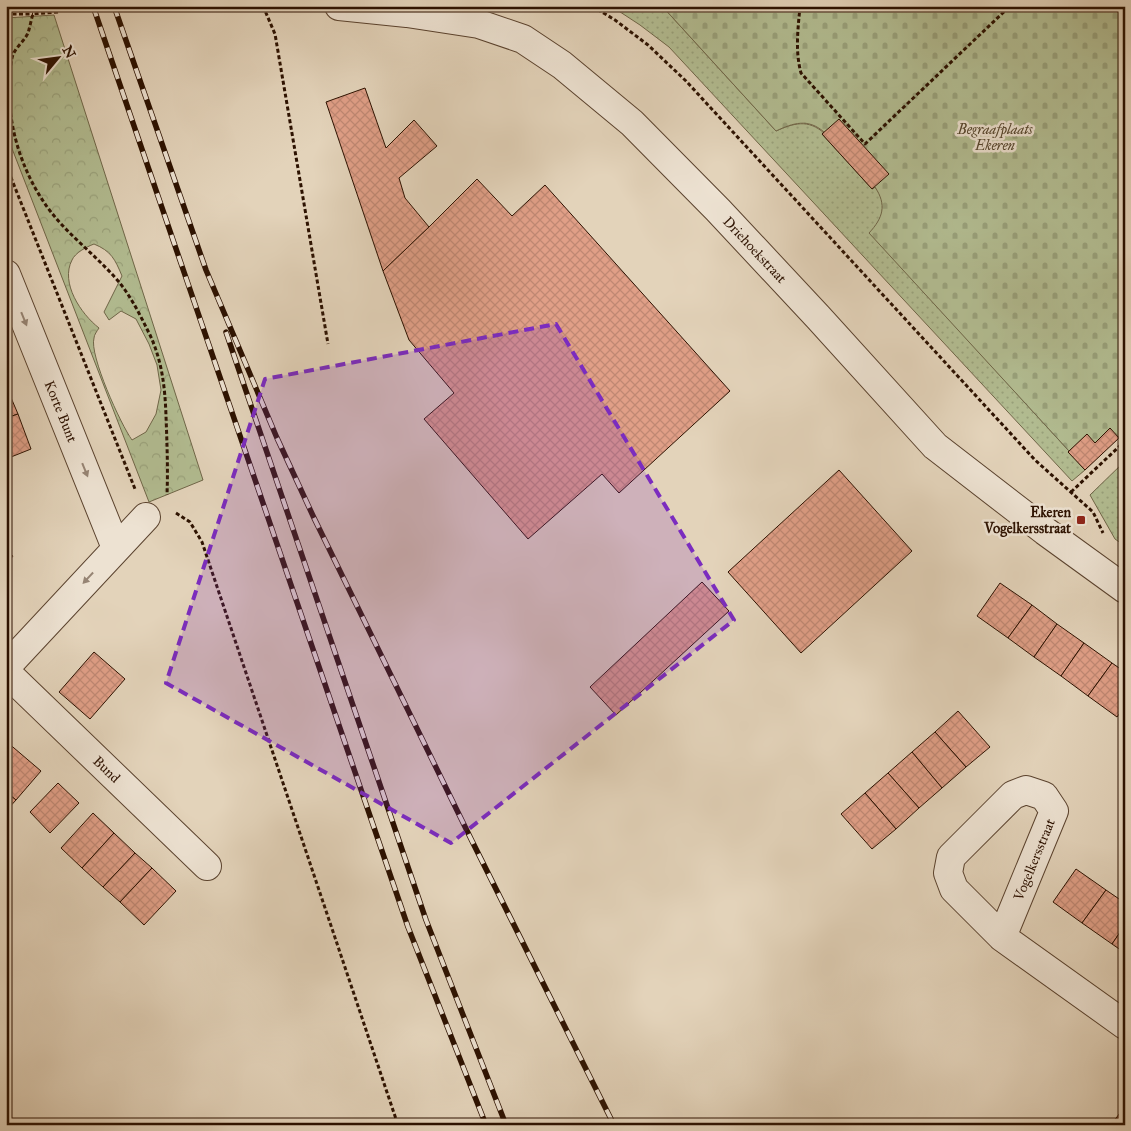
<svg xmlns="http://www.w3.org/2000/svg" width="1131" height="1131" viewBox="0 0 1131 1131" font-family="'IM FELL Great Primer',serif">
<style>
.grass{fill:url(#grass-dots);stroke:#6f6648}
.cemetery{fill:url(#cemetery-stones);stroke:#6f6648}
.park{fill:url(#park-crowns);stroke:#6f6648;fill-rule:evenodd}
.building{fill:url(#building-cross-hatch);stroke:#2c1100}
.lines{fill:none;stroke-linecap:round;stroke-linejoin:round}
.minor-casing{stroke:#5a422e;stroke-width:30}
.path{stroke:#2c1100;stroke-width:3;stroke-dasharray:4 2.5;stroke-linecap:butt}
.minor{stroke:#ede2d2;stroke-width:28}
.rail-casing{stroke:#2c1100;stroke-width:5.5}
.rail{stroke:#ede2d2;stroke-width:4;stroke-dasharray:11;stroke-linecap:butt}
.oneway{fill:#968474}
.marked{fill:#7b2cbf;fill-opacity:0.2;stroke:#7b2cbf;stroke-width:4;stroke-dasharray:10 6;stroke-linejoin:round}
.poi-dot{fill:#8f2418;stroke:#ede2d2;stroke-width:2}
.labels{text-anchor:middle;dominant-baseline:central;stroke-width:5;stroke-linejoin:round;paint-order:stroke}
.park-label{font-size:14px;font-style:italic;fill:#54442c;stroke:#ede2d2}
.street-label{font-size:14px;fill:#2c1100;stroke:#ede2d2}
.poi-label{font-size:14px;font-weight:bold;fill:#2c1100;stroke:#ede2d2;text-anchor:end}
</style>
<defs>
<pattern id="grass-dots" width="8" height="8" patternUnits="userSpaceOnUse" patternTransform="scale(1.25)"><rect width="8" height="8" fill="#b2bc91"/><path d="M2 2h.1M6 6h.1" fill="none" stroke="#99a17b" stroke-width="1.8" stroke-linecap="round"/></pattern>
<pattern id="cemetery-stones" width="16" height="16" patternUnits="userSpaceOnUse" patternTransform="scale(1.25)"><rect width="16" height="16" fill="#b2bc91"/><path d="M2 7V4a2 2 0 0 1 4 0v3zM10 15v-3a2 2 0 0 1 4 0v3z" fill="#99a17b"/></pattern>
<pattern id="park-crowns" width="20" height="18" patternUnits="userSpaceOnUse" patternTransform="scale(1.25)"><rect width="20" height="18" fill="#b2bc91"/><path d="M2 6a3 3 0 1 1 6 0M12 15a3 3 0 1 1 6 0" fill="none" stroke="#99a17b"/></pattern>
<pattern id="building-cross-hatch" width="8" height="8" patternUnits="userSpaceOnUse" patternTransform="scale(1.25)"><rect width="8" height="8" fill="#e09f87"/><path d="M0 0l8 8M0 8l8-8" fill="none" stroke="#c08873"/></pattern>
</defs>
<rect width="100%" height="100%" fill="#e3d3ba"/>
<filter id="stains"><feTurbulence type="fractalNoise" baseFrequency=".004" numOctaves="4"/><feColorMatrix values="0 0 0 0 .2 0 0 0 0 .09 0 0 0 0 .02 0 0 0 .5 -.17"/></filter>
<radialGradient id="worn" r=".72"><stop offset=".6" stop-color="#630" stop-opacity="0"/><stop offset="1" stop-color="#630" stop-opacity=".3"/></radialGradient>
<g class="grass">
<path d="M 611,6 L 662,6 L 776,131 C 794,123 808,119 824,133 L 823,134 L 872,189 L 875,187 C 888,205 883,218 870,233 L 1069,451 L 1085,470 L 1072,481 L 669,47 L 640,25 Z"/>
<polygon points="1125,461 1125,546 1115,539 1090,495"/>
</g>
<path class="cemetery" d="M 662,6 L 1125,6 L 1125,430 L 1085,470 L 1069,451 L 869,233 C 883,218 887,205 875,187 L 872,189 L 822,134 L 824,132 C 808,118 793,123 776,131 Z"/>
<path class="park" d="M 54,15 L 203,480 L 149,502 L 6,133 L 6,18 ZM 94,244 C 111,251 115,259 122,276 L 104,312 L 109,320 L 121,311 L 136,319 L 149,344 L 157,365 L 161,390 L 156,414 L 146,432 L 132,440 C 121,425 89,355 94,338 C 94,335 97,331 99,328 C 81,314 60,283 72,260 C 75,253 86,247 94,244 Z"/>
<g class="building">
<polygon points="365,88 386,148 414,120 437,146 399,178 405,198 429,227 383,271 326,102"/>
<polygon points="839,119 889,174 872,189 822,134"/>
<polygon points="477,179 512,216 545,185 730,391 619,493 602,474 528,539 424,419 454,393 409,340 383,271 429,227"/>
<polygon points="6,386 18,414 6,418"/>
<polygon points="18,414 31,449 6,459 6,418"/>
<polygon points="1110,428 1119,438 1085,470 1068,452 1087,434 1095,443"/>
<polygon points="839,470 912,551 801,653 728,572"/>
<polygon points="6,550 13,556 6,565"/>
<polygon points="702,582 729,611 616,715 590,687"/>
<polygon points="1000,583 1032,605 1008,638 977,616"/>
<polygon points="1032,605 1057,624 1034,657 1008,638"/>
<polygon points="1057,624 1084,643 1061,676 1034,657"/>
<polygon points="1084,643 1112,663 1088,696 1061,676"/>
<polygon points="94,652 125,679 90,719 59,692"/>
<polygon points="1112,663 1125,672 1125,706 1117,717 1088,696"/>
<polygon points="958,711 990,747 966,767 935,732"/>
<polygon points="935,732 966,767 942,788 912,752"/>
<polygon points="7,742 41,771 16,800 6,792"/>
<polygon points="912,752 942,788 919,808 888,773"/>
<polygon points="888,773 919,808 896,829 865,793"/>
<polygon points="58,783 79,803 50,833 30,812"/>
<polygon points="6,792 16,800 6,811"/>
<polygon points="865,793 896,829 872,849 841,814"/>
<polygon points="93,813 114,833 82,868 61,848"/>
<polygon points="114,833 135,853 103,887 82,868"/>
<polygon points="135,853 152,868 120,902 103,887"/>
<polygon points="152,868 176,891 144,925 120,902"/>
<polygon points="1076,869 1106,890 1082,923 1053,902"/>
<polygon points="1106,890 1125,903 1125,925 1112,944 1082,923"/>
<polygon points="1125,925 1125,953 1112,944"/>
<polygon points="1125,1106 1125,1125 1111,1125"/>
</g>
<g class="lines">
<defs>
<g id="minor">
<path id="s1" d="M 339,6 L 407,13 L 479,24 L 523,39 L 562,65 L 632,123 L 718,210 L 818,317 L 935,446 L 1045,531 L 1125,589"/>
<path id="s2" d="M 6,274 L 116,548"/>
<polyline points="6,667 146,517"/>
<path id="s3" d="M 6,672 L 207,866"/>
<path id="s4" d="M 1002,937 L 1054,811 L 1044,796 L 1026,790 L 1013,795 L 951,857 L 948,873 L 954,889 L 1002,937 L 1125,1025"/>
</g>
</defs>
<use href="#minor" class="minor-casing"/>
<g class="path">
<polyline points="263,6 275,34 328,344"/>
<polyline points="592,6 615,20 648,45 686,81 1035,460 1093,512 1103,533"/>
<path d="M 800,6 C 798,29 795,51 801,73 L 865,144 L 1010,6"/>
<path d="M 58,12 L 33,14 C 31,20 30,27 28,33 C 24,42 14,48 12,58 C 1,116 22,183 63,226 C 81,245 102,262 119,282 C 132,298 141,317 150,335 C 162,361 165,387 166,416 C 167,443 168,469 167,495"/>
<polyline points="6,14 33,14"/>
<polyline points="6,45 13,55"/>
<polyline points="6,165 135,489"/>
<polyline points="1071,492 1125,441"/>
<polyline points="176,513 190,522 202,542 398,1125"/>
</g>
<use href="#minor" class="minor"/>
<defs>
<g id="rail">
<polyline points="93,6 408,927 486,1125"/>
<polyline points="114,6 206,270 277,438 314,518 472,841 614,1125"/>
<polyline points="226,332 426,920 506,1125"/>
</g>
</defs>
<use href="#rail" class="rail-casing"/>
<use href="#rail" class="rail"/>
</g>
<defs><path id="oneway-solid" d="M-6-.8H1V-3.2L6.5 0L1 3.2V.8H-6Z" transform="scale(1.25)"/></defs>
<g class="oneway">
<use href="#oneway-solid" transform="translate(24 319) rotate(68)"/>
<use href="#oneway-solid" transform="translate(85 470) rotate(68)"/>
<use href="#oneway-solid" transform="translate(88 578) rotate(133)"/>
</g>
<path class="marked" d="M 556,324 L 734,620 L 451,843 L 166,683 L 265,379 Z"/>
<rect class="poi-dot" x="1076" y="515" width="10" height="10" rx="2.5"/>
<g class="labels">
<g class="park-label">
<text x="995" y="129">Begraafplaats<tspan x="995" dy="16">Ekeren</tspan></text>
</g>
<g class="street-label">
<text stroke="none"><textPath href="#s1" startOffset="502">Driehoekstraat</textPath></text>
<text stroke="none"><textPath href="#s2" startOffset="148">Korte Bunt</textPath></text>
<text stroke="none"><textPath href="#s3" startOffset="140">Bund</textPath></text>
<text stroke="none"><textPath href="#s4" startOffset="84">Vogelkersstraat</textPath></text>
</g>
<g class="poi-label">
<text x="1071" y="512">Ekeren<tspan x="1071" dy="16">Vogelkersstraat</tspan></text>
</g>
</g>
<rect width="1131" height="1131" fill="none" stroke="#e3d3ba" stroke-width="25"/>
<rect x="8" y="8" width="1116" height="1116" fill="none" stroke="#2c1100" stroke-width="2.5"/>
<rect x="12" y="12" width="1106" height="1106" fill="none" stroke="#2c1100"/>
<g transform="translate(58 58) rotate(61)" stroke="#ede2d2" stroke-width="4" paint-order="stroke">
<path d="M0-4L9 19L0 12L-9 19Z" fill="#2c1100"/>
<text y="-8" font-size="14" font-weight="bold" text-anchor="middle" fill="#2c1100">N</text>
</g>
<rect width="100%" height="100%" filter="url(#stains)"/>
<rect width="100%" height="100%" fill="url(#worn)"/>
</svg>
